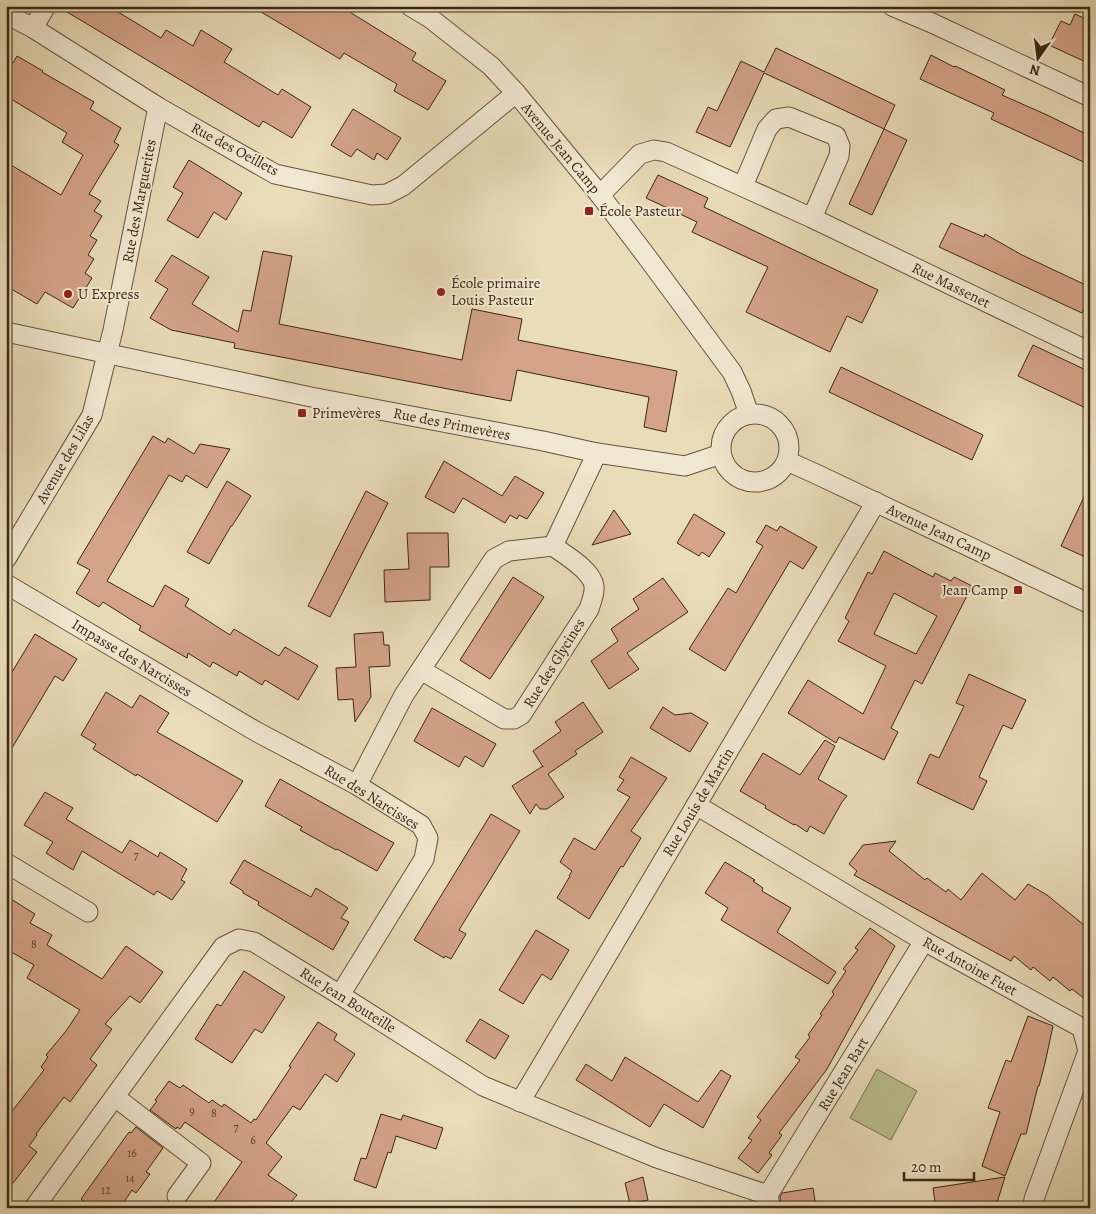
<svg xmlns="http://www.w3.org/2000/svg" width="1096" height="1214" viewBox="0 0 1096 1214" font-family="Alegreya,serif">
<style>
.green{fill:#b9bf8d;stroke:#7a7350}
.building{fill:#d4a388;stroke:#3c2712;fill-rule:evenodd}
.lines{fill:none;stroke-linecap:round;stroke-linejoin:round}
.minor-casing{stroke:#67543c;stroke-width:21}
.minor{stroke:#f1e8d1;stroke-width:19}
.poi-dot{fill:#8f2418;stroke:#f1e8d1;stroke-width:2}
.labels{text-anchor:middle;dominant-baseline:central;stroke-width:4;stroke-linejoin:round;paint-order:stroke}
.number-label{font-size:12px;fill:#624630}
.street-label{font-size:15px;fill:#3c2712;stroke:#f1e8d1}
.poi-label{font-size:15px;fill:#3c2712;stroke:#f1e8d1;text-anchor:start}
</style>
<rect width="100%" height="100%" fill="#e9dcb8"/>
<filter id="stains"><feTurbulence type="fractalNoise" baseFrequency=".004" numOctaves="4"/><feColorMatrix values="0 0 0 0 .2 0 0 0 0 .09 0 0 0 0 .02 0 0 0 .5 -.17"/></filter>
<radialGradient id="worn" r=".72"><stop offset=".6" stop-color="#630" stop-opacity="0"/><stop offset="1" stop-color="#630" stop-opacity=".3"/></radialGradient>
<polygon class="green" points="877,1069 917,1091 891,1140 850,1118"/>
<g class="building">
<polygon points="57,6 122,6 118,12 161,38 166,30 193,46 201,30 232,49 224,62 278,95 282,89 311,107 292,138 263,121 259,127"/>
<polygon points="251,6 340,6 416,53 412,60 446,81 428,110 394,91 397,84 344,53 340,59"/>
<polygon points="1075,14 1090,21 1090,64 1049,45 1061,21 1070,25"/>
<polygon points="776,48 895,105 884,129 907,140 872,215 849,204 884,129 788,84 764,73 730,147 696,132 708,107 717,111 741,61 764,72"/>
<polygon points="931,55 954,67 955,66 972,74 1005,90 1002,95 1047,115 1090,136 1090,165 991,119 994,113 920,79"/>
<polygon points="17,56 43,71 42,72 94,102 90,109 121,128 114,142 119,145 89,194 101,201 94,211 102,216 90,236 97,240 88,255 94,259 85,273 92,278 73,308 45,292 37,304 6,286 6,162 61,195 83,155 62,142 67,133 6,96 6,58 13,63"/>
<polygon points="353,109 401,138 387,160 377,153 374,160 357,149 351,157 331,145"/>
<polygon points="189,160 242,193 226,220 214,212 198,238 167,220 183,193 173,187"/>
<polygon points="658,175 708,198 704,207 878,290 862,323 847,316 830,352 746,312 768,267 692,232 697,222 646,198"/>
<polygon points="951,223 984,237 985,234 1022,255 1090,287 1090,297 1082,313 939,247"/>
<polygon points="263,251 292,256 279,324 462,360 472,309 522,319 518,340 677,371 666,432 644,427 649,397 517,370 511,401 234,348 235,343 171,330 150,318 168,289 155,281 172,255 209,277 192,304 238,332 243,310 251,311"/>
<polygon points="1033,345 1090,372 1090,410 1018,376"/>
<polygon points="841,367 983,435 972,460 829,392"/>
<polygon points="153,436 165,443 168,438 194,454 200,444 230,449 207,488 186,475 182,482 169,475 107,581 153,607 165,585 189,599 185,606 230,635 234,629 279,656 285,647 318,666 298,700 265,680 262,685 239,671 237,676 213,662 210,667 188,653 187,658 139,630 141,626 103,602 99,607 76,593 90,570 77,563"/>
<polygon points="444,461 502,496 515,476 544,493 527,519 519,515 517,519 510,515 505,523 463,498 454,513 425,497"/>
<polygon points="227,481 251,496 232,526 231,526 209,564 187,552"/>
<polygon points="1090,484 1090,559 1061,546"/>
<polygon points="366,491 388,503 330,617 308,606"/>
<polygon points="614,510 631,534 592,545"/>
<polygon points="694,514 725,533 709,557 702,552 699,556 677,543"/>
<polygon points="766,525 777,531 780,526 817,547 803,569 790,561 725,671 689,649 728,588 736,593 763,546 756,542"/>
<polygon points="407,533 448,533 449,567 430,567 430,600 385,602 384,570 409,569"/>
<path d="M 884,551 L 933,577 L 935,573 L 951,581 L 954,577 L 972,586 L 922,684 L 915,680 L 891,728 L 898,732 L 884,760 L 839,737 L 836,743 L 788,713 L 808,680 L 863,714 L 886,666 L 838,641 L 849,621 L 845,618 L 868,572 L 872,574 ZM 894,593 L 937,616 L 916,654 L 874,634 Z"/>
<polygon points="513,577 544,597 490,679 460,660"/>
<polygon points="663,578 688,612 627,653 639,669 609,689 591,661 618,641 611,629 639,609 633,599"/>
<polygon points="383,632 384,645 389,645 390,666 369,667 371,697 355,722 353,699 338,700 336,668 356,667 354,634"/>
<polygon points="35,634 77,659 63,681 55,676 6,758 6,682"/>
<polygon points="969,674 1026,700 1012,729 1003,725 979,777 987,781 973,810 917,783 930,754 939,758 964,706 956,703"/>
<polygon points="106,692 132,708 140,695 169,713 157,732 243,781 217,822 137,774 136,776 93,749 96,744 81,735"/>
<polygon points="583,702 603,732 575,751 577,754 548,774 564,797 547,809 540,809 536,804 530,814 512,786 543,766 543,767 533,751 561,731 555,722"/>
<polygon points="663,707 675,715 691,713 708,723 690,752 650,728"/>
<polygon points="432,708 496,744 483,767 465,756 459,767 414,741"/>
<polygon points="825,740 835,746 818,779 847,796 842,802 824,834 810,826 807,832 795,824 794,825 765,808 766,806 740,791 763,753 800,775"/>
<polygon points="631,757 667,778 631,831 641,838 623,867 621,866 589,919 557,898 570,876 569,876 572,871 560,862 574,838 595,850 630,797 617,790 624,780 619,777"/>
<polygon points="280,779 394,843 377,871 337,849 336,850 300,830 302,827 265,806"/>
<polygon points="45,792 73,808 66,819 122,853 130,840 158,857 160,852 187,869 181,880 185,882 172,900 157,891 154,895 82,851 73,870 46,853 53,842 24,825"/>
<polygon points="491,814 520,831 459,930 466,934 451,959 445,956 444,958 414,940"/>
<polygon points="896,841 889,851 925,880 927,878 946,892 948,889 961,900 982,873 1015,900 1028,884 1047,895 1090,930 1090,1003 1072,989 1070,991 1053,977 1050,981 1033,967 1031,970 1014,956 1011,961 854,875 857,871 849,864 863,845"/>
<polygon points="244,860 311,897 316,888 348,908 341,918 349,922 333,950 258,905 259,902 243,893 243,891 230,883"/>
<polygon points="725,862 755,880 753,881 763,888 762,891 791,908 777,932 836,972 828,984 721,920 728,908 705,893"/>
<polygon points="6,896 35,914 30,923 52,935 47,945 102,979 126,946 163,972 140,1003 130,996 105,1024 112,1029 90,1059 97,1065 70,1102 64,1097 36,1134 37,1135 29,1146 37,1152 6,1192 6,1119 44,1070 41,1067 48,1057 46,1055 66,1031 80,1010 27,978 34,965 6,949"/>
<polygon points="870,928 895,946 827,1069 779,1133 782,1135 769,1153 772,1155 758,1173 738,1158 752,1140 748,1138 761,1120 757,1117 800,1060 795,1057 810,1037 808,1035 822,1015 820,1014 834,994 832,992 846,971 843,969 858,950 855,948"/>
<polygon points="536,930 569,950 551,980 542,974 523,1004 499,990"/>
<polygon points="244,971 285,997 262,1033 255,1029 232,1063 195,1039 217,1004 221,1006"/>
<polygon points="1028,1016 1053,1026 1045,1063 1039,1086 1038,1086 1026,1134 1021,1134 1005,1176 982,1166 1000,1112 988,1108 1006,1060 1011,1062"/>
<polygon points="480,1019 509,1036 495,1059 466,1041"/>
<polygon points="318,1022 337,1034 334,1040 355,1054 337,1082 325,1074 300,1110 293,1106 266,1143 282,1157 268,1175 297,1195 286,1208 210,1208 242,1162 185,1122 180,1129 177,1127 176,1129 150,1110 157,1101 155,1100 169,1081 180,1088 183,1085 209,1103 212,1100 222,1107 224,1104 251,1123 254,1119 256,1120 291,1067 289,1066"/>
<polygon points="625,1057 698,1102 721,1070 731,1076 703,1128 664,1104 650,1127 576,1080 586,1064 612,1081"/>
<polygon points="381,1114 401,1120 403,1115 443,1128 436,1149 396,1136 391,1153 388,1152 376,1188 354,1180 361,1158 366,1159"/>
<polygon points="136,1127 163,1148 146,1172 150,1174 136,1193 132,1190 120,1208 92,1208 81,1199 129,1132 131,1133"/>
<polygon points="643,1177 648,1200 630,1204 625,1183"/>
<polygon points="1005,1177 996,1206 981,1208 936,1208 933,1188"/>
<polygon points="813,1188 816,1208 781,1208 780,1197 782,1193"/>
</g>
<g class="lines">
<defs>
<g id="minor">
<polyline points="410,6 430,18 491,66 516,93 600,195 647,257 732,372 741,391 749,414"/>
<polyline points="892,6 932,23 1090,97"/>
<polyline points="6,14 33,28 158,107 275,174 372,195 387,194 403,186 516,93"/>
<polyline points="33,28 46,6"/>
<polyline points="743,186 767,129 776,119 789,117 836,136 840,146 839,156 812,218"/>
<polyline points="600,195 640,154 654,150 666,152 812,218 1090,352"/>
<polyline points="6,332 311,397 543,441 597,453 685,466 721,454"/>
<circle cx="755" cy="448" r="34"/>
<polyline points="787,461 816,474 1090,604"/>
<polyline points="6,559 92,415 113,330 158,107"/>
<polyline points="6,584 257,732 357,785 421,825 428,838 424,859 340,995"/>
<path d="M 421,670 L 504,719 L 514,719 L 521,715 L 589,609 C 591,602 595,594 594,586 C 592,570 565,555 553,546"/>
<polyline points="357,785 404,695 494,559 509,551 553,546 597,453"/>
<polyline points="696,805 924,941 1082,1028 1088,1051 1034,1199 1033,1208"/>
<polyline points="6,863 88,912"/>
<polyline points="115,1097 201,1163 177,1196"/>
<polyline points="520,1102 876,502"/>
<polyline points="770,1206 768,1195 924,941"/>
<polyline points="34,1208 223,947 239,939 254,942 340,995 483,1086 657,1158 768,1195"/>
</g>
</defs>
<use href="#minor" class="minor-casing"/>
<use href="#minor" class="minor"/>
</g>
<g class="poi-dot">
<rect x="584" y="206" width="10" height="10" rx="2.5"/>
<circle cx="441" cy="292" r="5"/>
<circle cx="68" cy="294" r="5"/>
<rect x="297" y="408" width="10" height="10" rx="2.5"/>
<rect x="1013" y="585" width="10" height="10" rx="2.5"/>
</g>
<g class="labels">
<g class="number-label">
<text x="136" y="855">7</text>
<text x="34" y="944">8</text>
<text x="192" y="1111">9</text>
<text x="214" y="1113">8</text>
<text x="236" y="1127">7</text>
<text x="253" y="1140">6</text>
<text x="132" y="1153">16</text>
<text x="130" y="1178">14</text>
<text x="106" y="1190">12</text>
</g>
<g class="street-label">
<text transform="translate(561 148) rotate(50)">Avenue Jean Camp</text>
<text transform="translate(235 149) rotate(28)">Rue des Oeillets</text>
<text transform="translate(139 201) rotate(-79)">Rue des Marguerites</text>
<text transform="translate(951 285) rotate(26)">Rue Massenet</text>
<text transform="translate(452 424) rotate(11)">Rue des Primevères</text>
<text transform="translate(65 459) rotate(-60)">Avenue des Lilas</text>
<text transform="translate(939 532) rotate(25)">Avenue Jean Camp</text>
<text transform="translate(132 658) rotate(31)">Impasse des Narcisses</text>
<text transform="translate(554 663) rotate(-58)">Rue des Glycines</text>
<text transform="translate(372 797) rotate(32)">Rue des Narcisses</text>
<text transform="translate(698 802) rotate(-59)">Rue Louis de Martin</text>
<text transform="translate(970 966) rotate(29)">Rue Antoine Fuet</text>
<text transform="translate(348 1000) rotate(32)">Rue Jean Bouteille</text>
<text transform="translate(843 1074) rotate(-59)">Rue Jean Bart</text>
</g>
<g class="poi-label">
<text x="599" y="211">École Pasteur</text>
<text x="451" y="283">École primaire<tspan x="451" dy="17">Louis Pasteur</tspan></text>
<text x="78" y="294">U Express</text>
<text x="312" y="413">Primevères</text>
<text x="1008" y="590" text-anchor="end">Jean Camp</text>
</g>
</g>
<rect width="1096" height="1214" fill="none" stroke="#e9dcb8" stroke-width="25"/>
<rect x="8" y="8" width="1081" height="1199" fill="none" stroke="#3c2712" stroke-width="2.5"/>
<rect x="12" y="12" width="1071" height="1189" fill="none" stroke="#3c2712"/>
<g transform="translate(1038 58) rotate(194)" stroke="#f1e8d1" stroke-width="4" paint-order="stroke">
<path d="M0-4L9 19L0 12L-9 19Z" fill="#3c2712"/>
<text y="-8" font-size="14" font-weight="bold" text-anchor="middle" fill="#3c2712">N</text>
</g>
<path d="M904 1172v8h70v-8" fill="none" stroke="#3c2712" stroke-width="2.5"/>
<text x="911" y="1172" font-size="15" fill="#3c2712" stroke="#f1e8d1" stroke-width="4" paint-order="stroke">20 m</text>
<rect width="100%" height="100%" filter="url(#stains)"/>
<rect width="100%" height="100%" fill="url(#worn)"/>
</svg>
